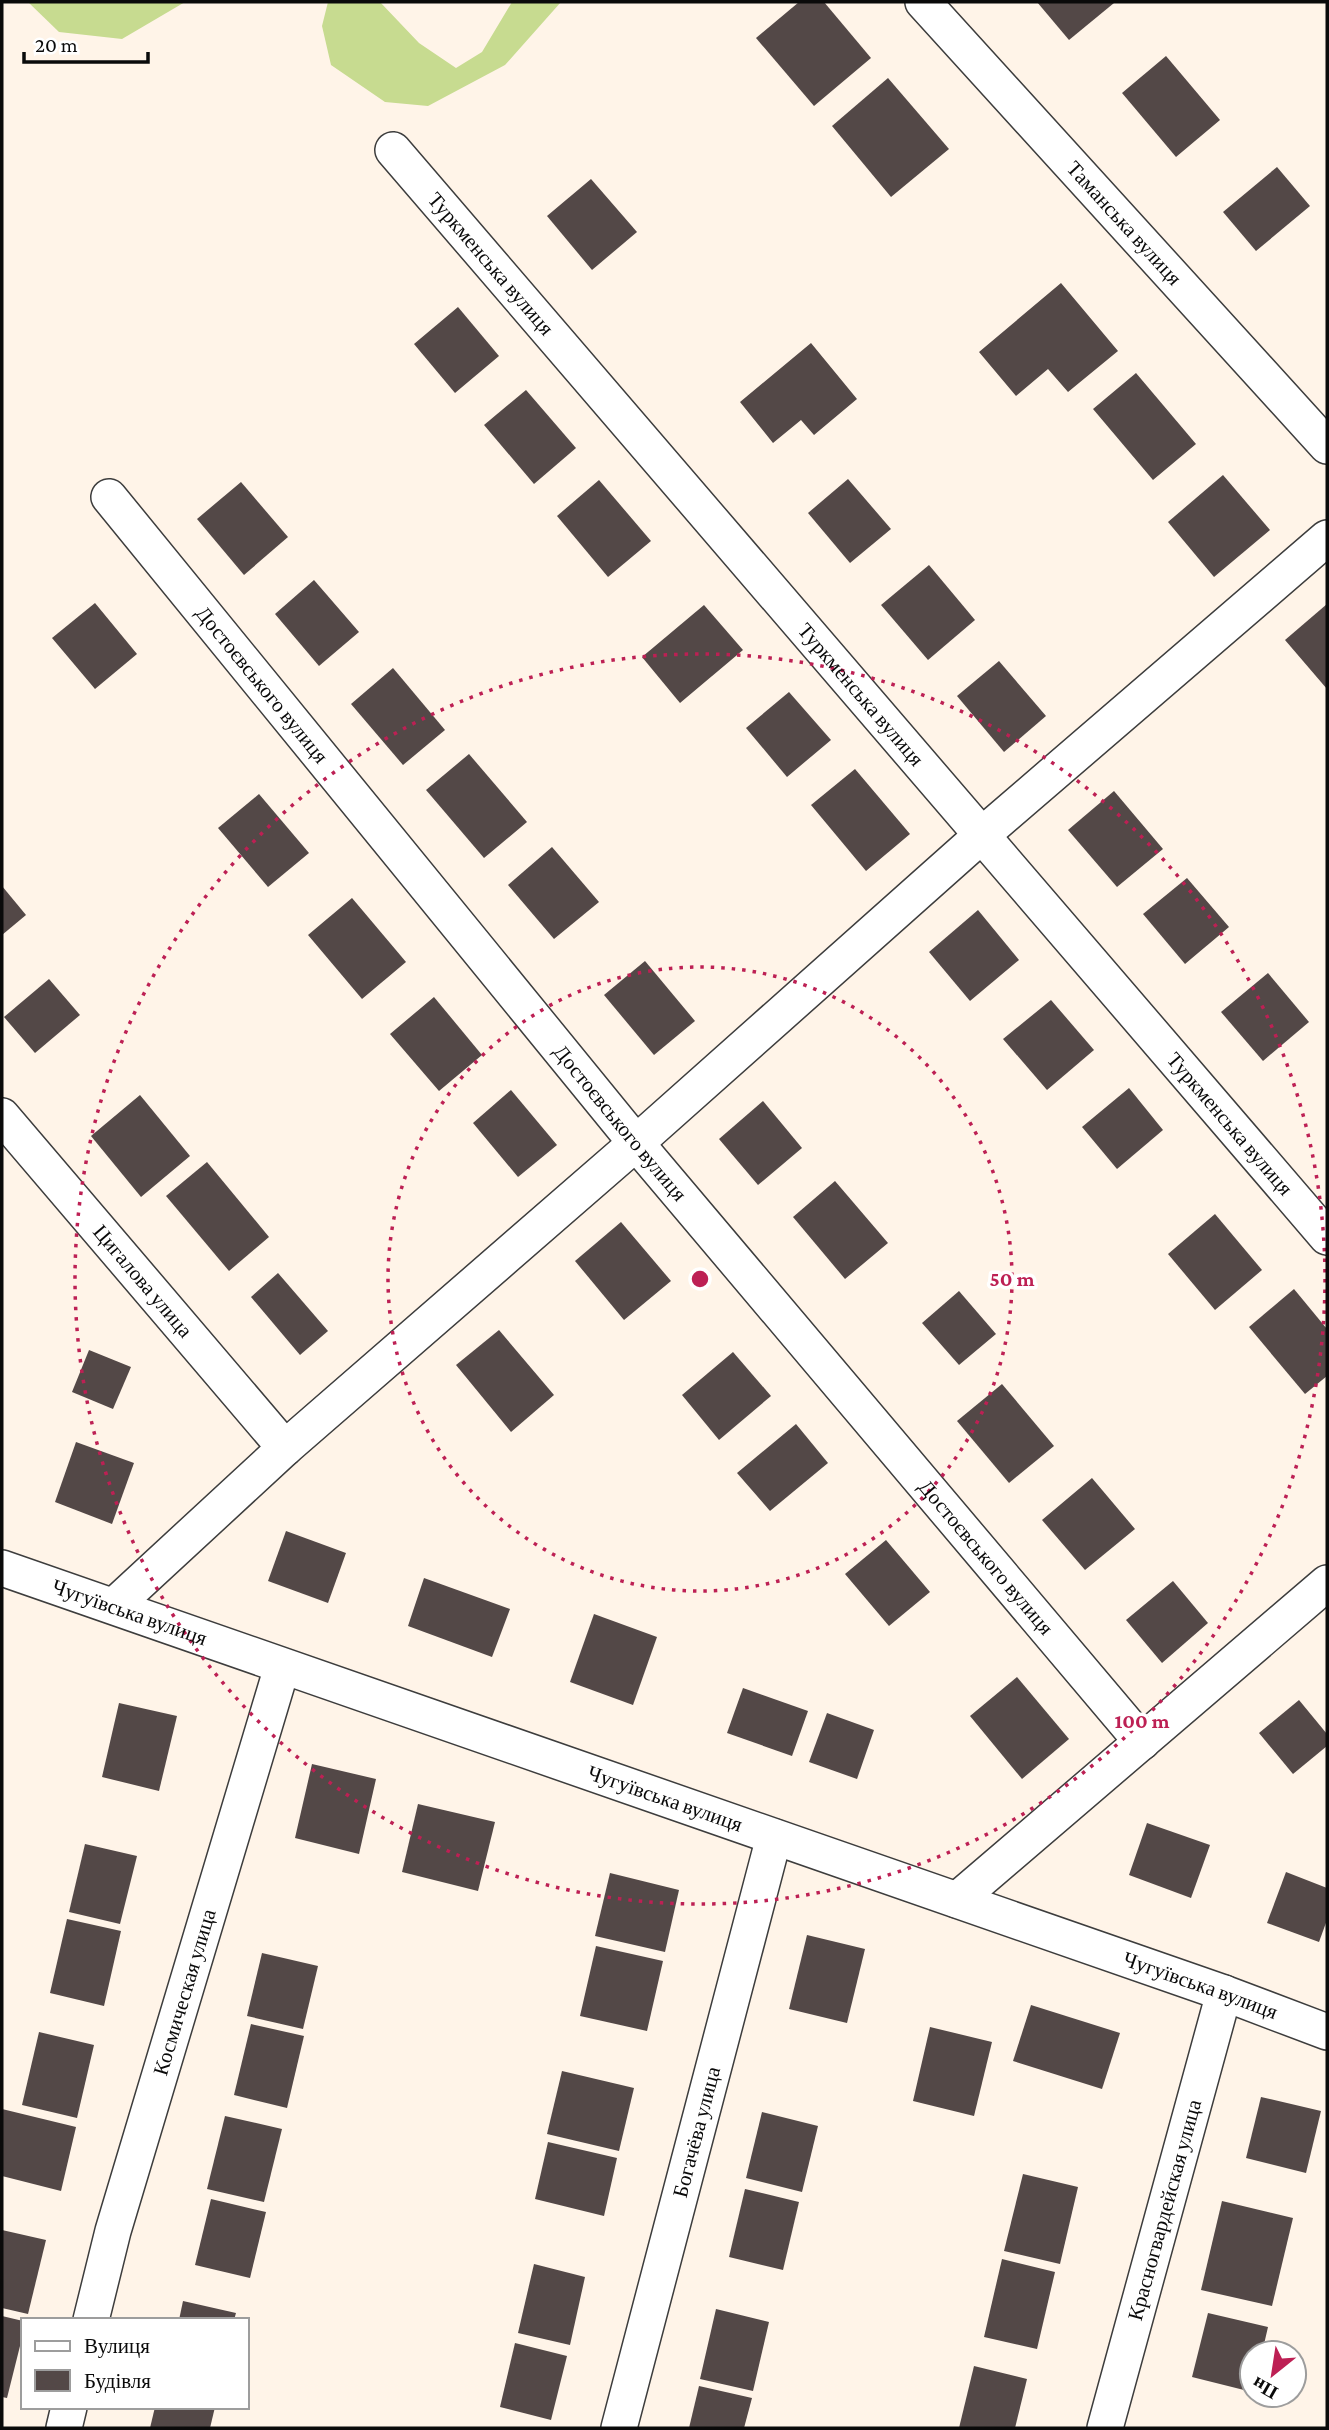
<svg xmlns="http://www.w3.org/2000/svg" width="1329" height="2430" viewBox="0 0 1329 2430" font-family="'Crimson Pro',serif">
<style>
.forest{fill:#c7db90}
.building{fill:#534847}
.lines{fill:none;stroke-linecap:round;stroke-linejoin:round}
.street-casing{stroke:#3d3d3d;stroke-width:38}
.street{stroke:#fff;stroke-width:35}
.ring{fill:none;stroke:#bd2054;stroke-width:3.5;stroke-dasharray:3.5 7}
.labels{text-anchor:middle;dominant-baseline:central;stroke-width:7;stroke-linejoin:round;paint-order:stroke}
.street-label{font-size:21px;fill:#0a0a0a;stroke:#fff}
.centre{fill:#bd2054;stroke:#fff;stroke-width:3.5}
.ring-label{font-size:21px;text-anchor:middle;font-weight:bold;fill:#bd2054;stroke:#fff;stroke-width:7;stroke-linejoin:round;paint-order:stroke}
</style>
<rect width="100%" height="100%" fill="#fff4e8"/>
<g class="forest">
<polygon points="28,2 185,2 122,39 59,32"/>
<polygon points="328,2 380,2 419,43 456,68 482,52 512,2 561,2 505,65 428,106 385,102 331,65 322,26"/>
</g>
<g class="building">
<polygon points="799,2 824,2 871,58 814,106 756,38"/>
<polygon points="1037,2 1112,2 1114,3 1069,40"/>
<polygon points="1166,56 1220,120 1176,157 1122,93"/>
<polygon points="888,78 949,149 891,197 832,126"/>
<polygon points="1277,167 1310,206 1256,251 1223,212"/>
<polygon points="591,179 637,232 592,270 547,216"/>
<polygon points="1061,283 1118,351 1068,392 1048,369 1016,396 979,352"/>
<polygon points="458,307 499,356 455,393 414,344"/>
<polygon points="811,343 857,399 814,435 801,420 773,443 740,402"/>
<polygon points="1136,373 1196,444 1153,480 1093,409"/>
<polygon points="526,390 576,448 534,484 484,425"/>
<polygon points="1223,475 1270,530 1214,577 1168,522"/>
<polygon points="848,479 891,529 850,563 808,513"/>
<polygon points="599,480 651,541 608,577 557,516"/>
<polygon points="241,482 288,537 244,575 197,519"/>
<polygon points="929,565 975,620 928,660 881,605"/>
<polygon points="314,580 359,632 319,666 275,614"/>
<polygon points="95,603 137,654 95,689 52,638"/>
<polygon points="1327,604 1327,689 1285,640"/>
<polygon points="704,605 743,650 680,703 642,657"/>
<polygon points="999,661 1046,716 1004,752 957,696"/>
<polygon points="393,668 445,730 403,765 351,704"/>
<polygon points="789,692 831,740 787,777 746,728"/>
<polygon points="469,754 527,822 484,858 426,790"/>
<polygon points="855,769 910,834 866,871 811,805"/>
<polygon points="1114,791 1163,849 1117,887 1068,830"/>
<polygon points="259,794 309,853 268,887 218,828"/>
<polygon points="552,847 599,902 554,939 508,885"/>
<polygon points="1187,878 1229,927 1185,964 1143,914"/>
<polygon points="2,886 26,915 2,935"/>
<polygon points="352,898 406,962 362,999 308,935"/>
<polygon points="978,910 1019,960 970,1001 929,952"/>
<polygon points="645,961 695,1021 654,1055 604,995"/>
<polygon points="1268,973 1309,1022 1263,1061 1221,1012"/>
<polygon points="49,979 80,1015 35,1053 4,1017"/>
<polygon points="434,997 482,1055 439,1091 390,1034"/>
<polygon points="1051,1000 1094,1050 1047,1090 1003,1039"/>
<polygon points="1129,1088 1163,1130 1117,1169 1082,1127"/>
<polygon points="511,1090 557,1145 518,1177 473,1123"/>
<polygon points="140,1095 190,1156 141,1197 91,1136"/>
<polygon points="763,1101 802,1148 758,1185 719,1139"/>
<polygon points="207,1162 269,1237 229,1271 166,1196"/>
<polygon points="835,1181 888,1243 845,1279 793,1217"/>
<polygon points="1215,1214 1262,1270 1215,1310 1168,1254"/>
<polygon points="621,1222 671,1281 624,1320 575,1261"/>
<polygon points="278,1273 328,1331 300,1355 251,1297"/>
<polygon points="1294,1289 1327,1329 1327,1376 1305,1394 1249,1327"/>
<polygon points="959,1291 996,1334 959,1365 922,1323"/>
<polygon points="499,1330 554,1395 511,1432 456,1365"/>
<polygon points="89,1350 131,1367 113,1409 72,1392"/>
<polygon points="733,1352 771,1396 719,1440 682,1395"/>
<polygon points="1002,1384 1054,1446 1009,1483 957,1421"/>
<polygon points="796,1424 828,1463 770,1511 737,1473"/>
<polygon points="76,1442 134,1463 112,1524 55,1502"/>
<polygon points="1092,1478 1135,1529 1085,1570 1042,1520"/>
<polygon points="286,1531 346,1553 328,1603 268,1581"/>
<polygon points="886,1540 930,1592 889,1626 845,1574"/>
<polygon points="424,1578 510,1609 492,1657 408,1626"/>
<polygon points="1173,1581 1208,1623 1162,1663 1126,1620"/>
<polygon points="594,1614 657,1637 633,1705 570,1682"/>
<polygon points="1017,1677 1069,1739 1022,1779 970,1716"/>
<polygon points="743,1688 808,1711 792,1756 727,1733"/>
<polygon points="1299,1700 1327,1734 1327,1746 1293,1774 1259,1733"/>
<polygon points="119,1703 177,1716 159,1791 102,1777"/>
<polygon points="827,1713 874,1730 857,1779 809,1762"/>
<polygon points="312,1764 376,1779 359,1854 295,1838"/>
<polygon points="418,1804 495,1822 478,1891 402,1872"/>
<polygon points="1147,1823 1210,1845 1191,1898 1129,1875"/>
<polygon points="85,1844 137,1856 120,1924 69,1912"/>
<polygon points="1286,1872 1327,1888 1327,1920 1319,1942 1267,1923"/>
<polygon points="610,1873 679,1890 665,1952 595,1936"/>
<polygon points="67,1919 121,1931 104,2006 50,1993"/>
<polygon points="807,1935 865,1949 847,2023 789,2009"/>
<polygon points="596,1946 663,1961 647,2031 580,2016"/>
<polygon points="262,1953 318,1966 303,2029 247,2016"/>
<polygon points="1031,2005 1120,2033 1102,2089 1013,2061"/>
<polygon points="251,2024 304,2036 287,2108 234,2095"/>
<polygon points="930,2027 992,2042 974,2116 913,2101"/>
<polygon points="39,2032 94,2045 77,2118 22,2105"/>
<polygon points="562,2071 634,2088 619,2151 547,2134"/>
<polygon points="1261,2097 1321,2111 1306,2173 1246,2158"/>
<polygon points="2,2109 76,2127 61,2191 2,2176"/>
<polygon points="762,2112 818,2126 802,2192 746,2178"/>
<polygon points="225,2116 282,2129 264,2202 207,2189"/>
<polygon points="548,2142 617,2158 604,2216 535,2199"/>
<polygon points="1023,2174 1078,2187 1060,2264 1004,2251"/>
<polygon points="745,2189 799,2202 783,2270 729,2257"/>
<polygon points="211,2199 266,2212 250,2278 195,2265"/>
<polygon points="1222,2201 1293,2218 1272,2306 1201,2290"/>
<polygon points="2,2230 46,2240 28,2314 2,2308"/>
<polygon points="1002,2259 1055,2272 1037,2349 984,2337"/>
<polygon points="534,2264 585,2277 570,2345 518,2333"/>
<polygon points="183,2301 236,2313 234,2320 179,2320"/>
<polygon points="716,2309 769,2322 753,2391 700,2379"/>
<polygon points="1208,2313 1268,2327 1262,2353 1252,2353 1252,2392 1192,2377"/>
<polygon points="2,2316 23,2321 23,2334 7,2398 2,2397"/>
<polygon points="515,2343 567,2356 551,2420 500,2407"/>
<polygon points="974,2366 1027,2379 1015,2428 959,2428"/>
<polygon points="699,2386 752,2398 744,2428 689,2428"/>
<polygon points="155,2407 215,2407 210,2428 150,2428"/>
</g>
<g class="lines">
<defs>
<g id="street">
<path id="s1" d="M 923,2 L 1327,446"/>
<path id="s2" d="M 393,150 L 1327,1237"/>
<path id="s3" d="M 109,497 L 636,1143 L 1142,1742"/>
<path id="s4" d="M 2,1116 L 285,1448"/>
<path id="s5" d="M 2,1568 L 1224,1993 L 1327,2032"/>
<polyline points="114,1606 285,1448 636,1143 982,835 1327,538"/>
<polyline points="957,1900 1327,1583"/>
<path id="s6" d="M 91,2320 L 113,2231 L 282,1667"/>
<polyline points="64,2428 69,2407"/>
<path id="s7" d="M 619,2428 L 774,1837"/>
<path id="s8" d="M 1105,2428 L 1224,1993"/>
</g>
</defs>
<use href="#street" class="street-casing"/>
<use href="#street" class="street"/>
</g>
<g class="ring">
<circle cx="700" cy="1279" r="312"/>
<circle cx="700" cy="1279" r="625"/>
</g>
<g class="labels">
<g class="street-label">
<text stroke="none"><textPath href="#s1" startOffset="299">Таманська вулиця</textPath></text>
<text stroke="none"><textPath href="#s2" startOffset="150">Туркменська вулиця</textPath></text>
<text stroke="none"><textPath href="#s3" startOffset="242">Достоєвського вулиця</textPath></text>
<text stroke="none"><textPath href="#s2" startOffset="718">Туркменська вулиця</textPath></text>
<text stroke="none"><textPath href="#s3" startOffset="808">Достоєвського вулиця</textPath></text>
<text stroke="none"><textPath href="#s2" startOffset="1284">Туркменська вулиця</textPath></text>
<text stroke="none"><textPath href="#s4" startOffset="217">Цигалова улица</textPath></text>
<text stroke="none"><textPath href="#s3" startOffset="1376">Достоєвського вулиця</textPath></text>
<text stroke="none"><textPath href="#s5" startOffset="135">Чугуївська вулиця</textPath></text>
<text stroke="none"><textPath href="#s5" startOffset="702">Чугуївська вулиця</textPath></text>
<text stroke="none"><textPath href="#s5" startOffset="1269">Чугуївська вулиця</textPath></text>
<text stroke="none"><textPath href="#s6" startOffset="341">Космическая улица</textPath></text>
<text stroke="none"><textPath href="#s7" startOffset="306">Богачёва улица</textPath></text>
<text stroke="none"><textPath href="#s8" startOffset="226">Красногвардейская улица</textPath></text>
</g>
</g>
<circle cx="700" cy="1279" r="10" class="centre"/>
<g class="ring-label">
<text x="1012" y="1286">50 m</text>
<text x="1142" y="1728">100 m</text>
</g>
<rect width="1329" height="2430" fill="none" stroke="#0a0a0a" stroke-width="7"/>
<rect x="21" y="2318" width="228" height="91" fill="#ffffff" stroke="#9d9d9d" stroke-width="2"/>
<rect x="35" y="2341" width="35" height="10" fill="#ffffff" stroke="#9d9d9d" stroke-width="2"/>
<text x="84" y="2353" font-size="21" fill="#0a0a0a">Вулиця</text>
<rect x="35" y="2370" width="35" height="21" fill="#534847" stroke="#9d9d9d" stroke-width="2"/>
<text x="84" y="2388" font-size="21" fill="#0a0a0a">Будівля</text>
<g transform="translate(1273 2374) rotate(210)"><circle r="33" fill="#ffffff" stroke="#9d9d9d" stroke-width="2"/>
<path d="M0-5L12 26L0 18L-12 26Z" fill="#bd2054"/>
<text y="-10" font-size="19" font-weight="bold" text-anchor="middle" fill="#0a0a0a">Пн</text>
</g>
<path d="M24 52v10h124v-10" fill="none" stroke="#0a0a0a" stroke-width="3.5"/>
<text x="35" y="52" font-size="21" fill="#0a0a0a" stroke="#ffffff" stroke-width="5" paint-order="stroke">20 m</text>
</svg>
